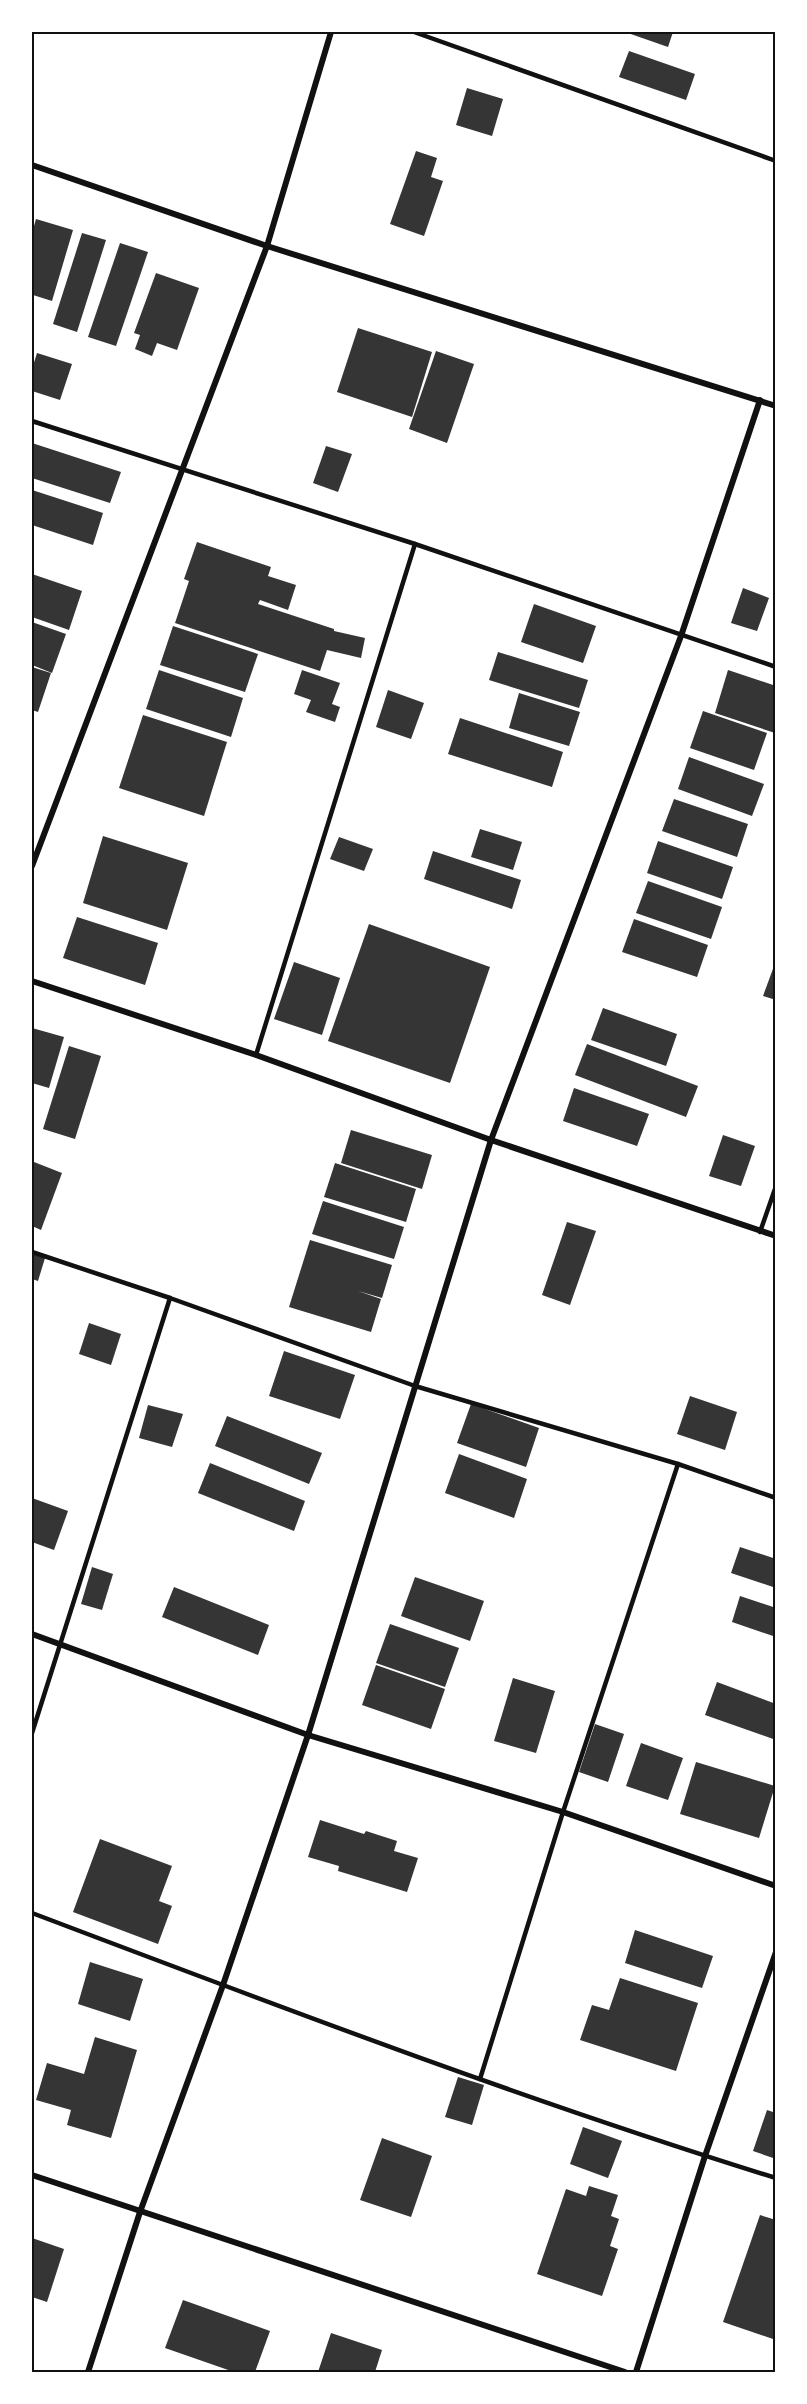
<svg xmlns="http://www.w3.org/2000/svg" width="807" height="2404" viewBox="0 0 807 2404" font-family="'Fira Sans',sans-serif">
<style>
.building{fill:#353535}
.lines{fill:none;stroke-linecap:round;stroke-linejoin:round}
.service{stroke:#111;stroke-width:4.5}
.minor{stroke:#111;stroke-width:6}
.neatline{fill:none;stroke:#111;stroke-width:2}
</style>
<rect width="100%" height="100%" fill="#fff"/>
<g class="building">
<polygon points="625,32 673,32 668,47"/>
<polygon points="629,51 695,74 686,100 619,77"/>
<polygon points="467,88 503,99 492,136 456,125"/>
<polygon points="416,151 437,158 431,177 443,181 424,236 390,224"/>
<polygon points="36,219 73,230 52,301 33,295 32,299 32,233"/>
<polygon points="82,233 106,240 77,332 53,324"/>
<polygon points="120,243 148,252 116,346 88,337"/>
<polygon points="156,273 199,288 177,350 157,343 152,356 135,349 140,335 134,333"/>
<polygon points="358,328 432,352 412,417 337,392"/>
<polygon points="436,351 474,364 447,443 409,429"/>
<polygon points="37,353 72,364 60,400 32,391 32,369"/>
<polygon points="32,443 121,472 110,503 32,478"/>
<polygon points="326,446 352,454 338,492 313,483"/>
<polygon points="32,490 103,513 93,545 32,525"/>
<polygon points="197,542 271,567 268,576 296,585 288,610 260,600 258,604 334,629 334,631 365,638 361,658 327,650 320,671 175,623 189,581 184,579"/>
<polygon points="32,574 82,591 69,630 32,617"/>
<polygon points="743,588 769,598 757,631 731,623"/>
<polygon points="534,604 596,626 583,663 521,642"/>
<polygon points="32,622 66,634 52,673 32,665"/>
<polygon points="173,626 258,654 245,692 160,665"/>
<polygon points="498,652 588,680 579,708 489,680"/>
<polygon points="32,667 51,673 38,712 32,710"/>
<polygon points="159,670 243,698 231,737 146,709"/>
<polygon points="302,670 340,683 332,704 340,707 335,722 306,712 311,700 294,694"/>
<polygon points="728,670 776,686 775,733 715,713"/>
<polygon points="388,690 424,703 411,739 376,727"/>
<polygon points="519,693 580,712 569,746 509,728"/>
<polygon points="703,711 767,733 754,770 690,748"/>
<polygon points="143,715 227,742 204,816 119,788"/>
<polygon points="460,718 563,752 552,787 448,754"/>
<polygon points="689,757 764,784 752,816 678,789"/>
<polygon points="674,799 748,824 737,857 662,831"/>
<polygon points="480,829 522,842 513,870 471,857"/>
<polygon points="103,836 188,863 167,930 83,903"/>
<polygon points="339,837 373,849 364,871 330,859"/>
<polygon points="658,841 733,867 722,899 647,873"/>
<polygon points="433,851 521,880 512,909 424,879"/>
<polygon points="648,881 722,907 711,939 636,913"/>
<polygon points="77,917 158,943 145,985 63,958"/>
<polygon points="634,919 708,945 697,977 622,952"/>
<polygon points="369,924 490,967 450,1083 328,1041"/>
<polygon points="294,962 340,978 322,1035 274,1019"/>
<polygon points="774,966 776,967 776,1000 763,996"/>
<polygon points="603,1008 677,1034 666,1066 591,1040"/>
<polygon points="32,1028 64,1037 49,1088 32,1083"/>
<polygon points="587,1044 698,1086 686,1117 575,1075"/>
<polygon points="69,1046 101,1056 75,1139 43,1129"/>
<polygon points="574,1088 649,1114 637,1146 563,1121"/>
<polygon points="351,1130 432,1155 422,1189 341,1163"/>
<polygon points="723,1135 755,1146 741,1186 709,1176"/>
<polygon points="34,1162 62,1173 41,1230 32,1226 32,1169"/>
<polygon points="335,1163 416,1189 406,1222 324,1197"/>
<polygon points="323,1201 404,1227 394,1259 312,1234"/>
<polygon points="567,1222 596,1231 570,1305 542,1295"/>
<polygon points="310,1240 392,1265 382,1298 358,1291 381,1299 371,1332 289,1307"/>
<polygon points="32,1254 45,1258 38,1281 32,1279"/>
<polygon points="89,1323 121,1334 111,1365 79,1354"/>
<polygon points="284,1351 355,1375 340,1419 269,1396"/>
<polygon points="690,1396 737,1412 725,1450 677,1434"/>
<polygon points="471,1404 539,1428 526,1467 457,1443"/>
<polygon points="148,1405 183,1414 172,1447 139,1438"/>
<polygon points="227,1416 322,1453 309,1484 215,1446"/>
<polygon points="459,1454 527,1479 514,1518 445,1493"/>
<polygon points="210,1463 305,1501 294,1531 198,1493"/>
<polygon points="32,1498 68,1511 54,1550 32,1542"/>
<polygon points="740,1547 776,1559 776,1588 731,1573"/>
<polygon points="92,1567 113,1574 102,1610 81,1604"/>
<polygon points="415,1577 484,1601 470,1641 401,1616"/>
<polygon points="174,1587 269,1625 258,1655 162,1617"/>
<polygon points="740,1596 776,1608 776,1637 732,1622"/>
<polygon points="390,1624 459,1648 445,1687 376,1663"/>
<polygon points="376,1665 445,1689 431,1729 362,1705"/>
<polygon points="513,1678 555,1691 536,1753 494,1741"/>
<polygon points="717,1682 776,1704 776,1740 705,1715"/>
<polygon points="595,1724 624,1734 608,1782 579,1772"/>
<polygon points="641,1743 683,1758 668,1800 626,1786"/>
<polygon points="696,1762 775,1786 759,1838 680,1814"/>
<polygon points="320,1820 364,1834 366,1831 397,1841 394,1851 418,1858 407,1892 338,1871 339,1866 308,1857"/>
<polygon points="100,1839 172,1866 159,1901 172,1906 158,1944 73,1912"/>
<polygon points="635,1930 713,1956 702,1988 625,1963"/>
<polygon points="90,1962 143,1979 130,2021 78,2004"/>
<polygon points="620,1978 698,2003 676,2071 580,2040 592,2005 609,2010"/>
<polygon points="95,2037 137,2050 111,2138 67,2125 71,2110 36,2100 47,2063 84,2074"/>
<polygon points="458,2077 484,2085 472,2125 445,2117"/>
<polygon points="767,2110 776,2113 776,2159 753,2151"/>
<polygon points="583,2127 622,2141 608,2178 570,2164"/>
<polygon points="382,2138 432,2156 411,2217 360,2200"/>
<polygon points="589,2186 618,2195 611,2216 619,2219 610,2246 618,2249 602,2296 537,2274 566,2189 586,2196"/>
<polygon points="760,2215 776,2220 776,2340 723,2322"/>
<polygon points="32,2238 64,2249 47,2302 32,2297"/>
<polygon points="183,2300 270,2331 255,2372 234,2372 165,2348"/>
<polygon points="331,2333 382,2350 375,2372 318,2372"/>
</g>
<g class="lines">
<g class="service">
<polyline points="414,32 776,161"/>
<polyline points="32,421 415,544 776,667"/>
<polyline points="256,1055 415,544"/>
<polyline points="760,1232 776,1186"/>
<polyline points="32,1252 170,1298 415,1386 678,1464 776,1498"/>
<polyline points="32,1733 170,1298"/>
<path d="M 32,1913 C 278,2006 524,2100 776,2178"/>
<polyline points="480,2079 563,1812 678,1464"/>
</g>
<g class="minor">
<polyline points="32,165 267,246 776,406"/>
<polyline points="32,866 267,246 331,32"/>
<polyline points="32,981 256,1055 491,1140 776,1236"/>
<polyline points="32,1634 308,1735 563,1812 776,1886"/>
<polyline points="32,2175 625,2372"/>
<polyline points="88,2372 140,2212 223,1985 308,1735 491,1140 681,636 760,400"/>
<polyline points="636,2372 705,2156 776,1952"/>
</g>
</g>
<rect width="807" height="2404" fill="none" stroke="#ffffff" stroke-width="66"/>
<rect x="33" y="33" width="741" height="2338" class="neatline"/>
</svg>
